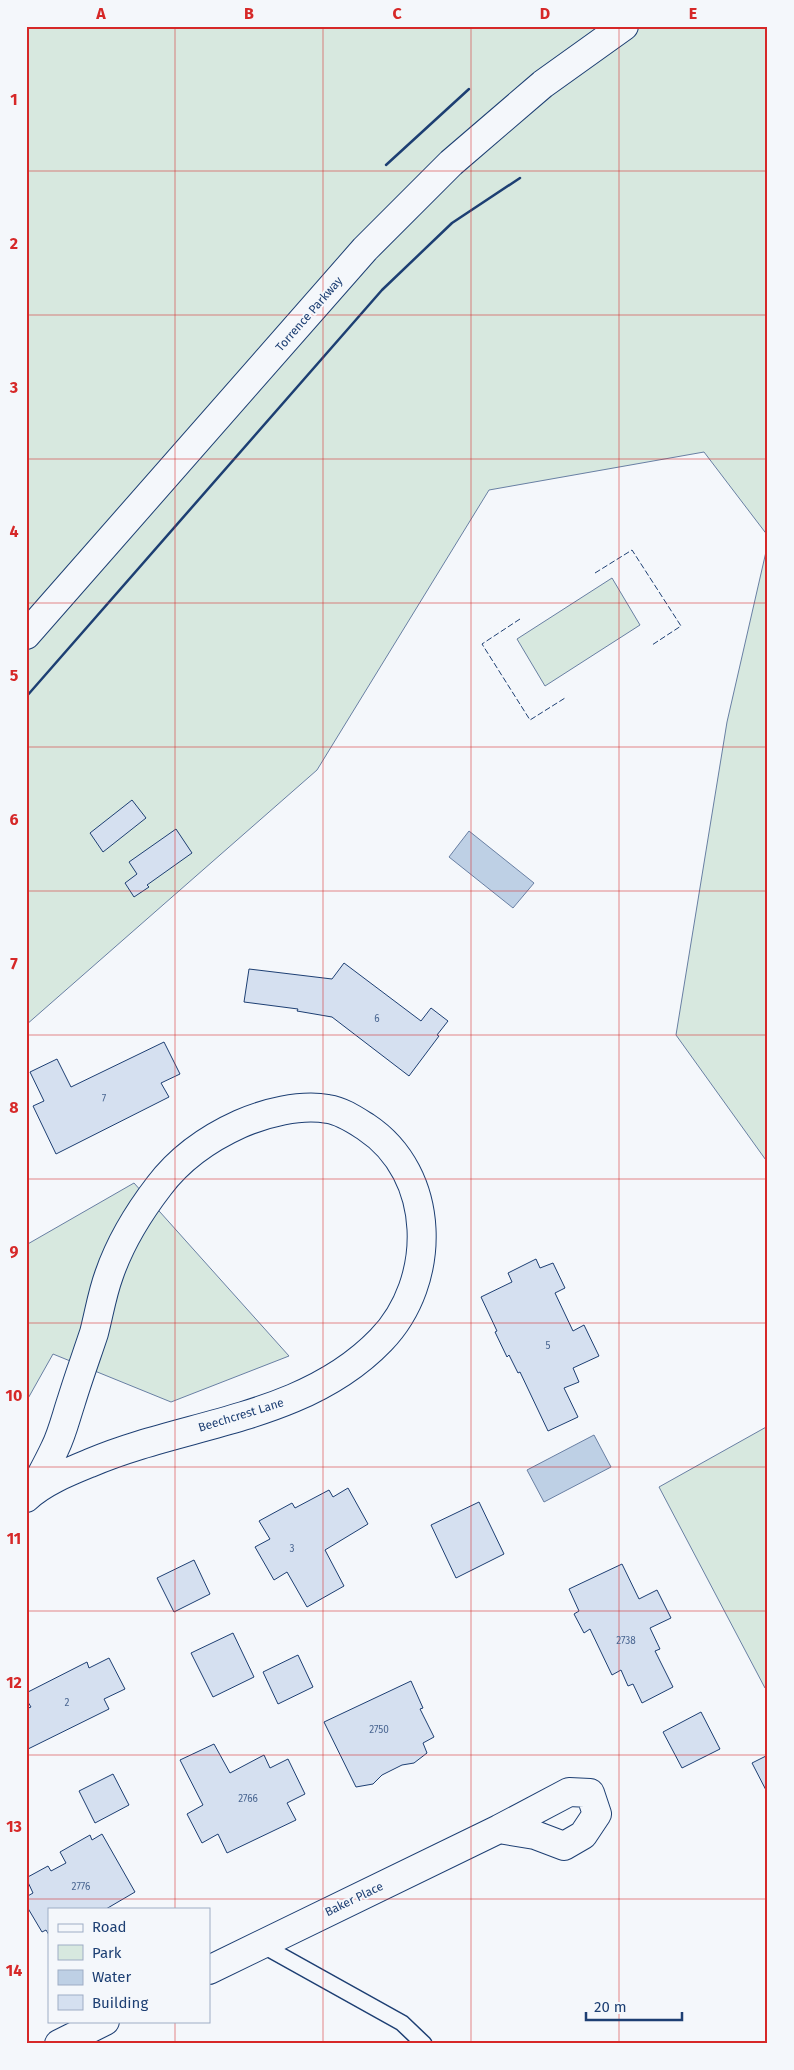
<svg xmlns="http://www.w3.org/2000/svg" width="794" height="2070" viewBox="0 0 794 2070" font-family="'Fira Sans',sans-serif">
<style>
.green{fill:#d7e8df;stroke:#687fa3}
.water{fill:#bed0e5;stroke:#687fa3}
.building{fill:#d5e0f0;stroke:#1d3f73}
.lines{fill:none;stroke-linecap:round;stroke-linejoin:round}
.service-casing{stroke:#1d3f73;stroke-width:18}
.minor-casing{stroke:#1d3f73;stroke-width:30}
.tertiary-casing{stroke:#1d3f73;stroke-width:30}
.service{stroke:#f4f7fb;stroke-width:15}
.minor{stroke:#f4f7fb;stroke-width:28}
.tertiary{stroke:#f4f7fb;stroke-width:28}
.fence{stroke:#1d3f73;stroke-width:1;stroke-dasharray:6 2.5;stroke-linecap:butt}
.wall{stroke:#1d3f73;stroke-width:2.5}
.grid{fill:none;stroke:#d62828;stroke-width:1;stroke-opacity:0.55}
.labels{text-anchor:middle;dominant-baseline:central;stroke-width:4;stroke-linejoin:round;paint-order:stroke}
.number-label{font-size:10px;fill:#4b6792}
.street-label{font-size:12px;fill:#1d3f73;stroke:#f4f7fb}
.neatline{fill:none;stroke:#d62828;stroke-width:2}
.grid-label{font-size:16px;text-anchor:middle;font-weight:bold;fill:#d62828}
</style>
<rect width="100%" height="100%" fill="#f4f7fb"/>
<g class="green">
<polygon points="26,26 768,26 768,536 704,452 489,490 317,770 26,1025"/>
<polygon points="768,543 768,1163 676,1035 727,722"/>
<polygon points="612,578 640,625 545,686 517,639"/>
<polygon points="134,1183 289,1356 171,1402 53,1354 26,1402 26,1245"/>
<polygon points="768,1426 768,1688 765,1688 659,1487"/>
</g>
<g class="water">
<polygon points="469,831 534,883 513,908 449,857"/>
<polygon points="594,1435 611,1467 544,1502 527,1470"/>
</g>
<g class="building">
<polygon points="132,800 146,818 103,852 90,833"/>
<polygon points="176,829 192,853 147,885 149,887 134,897 125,883 137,874 129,862"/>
<polygon points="344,963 421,1021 431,1008 448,1021 437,1035 439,1036 409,1076 332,1017 297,1011 298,1009 244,1002 249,969 332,979"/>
<polygon points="164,1042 180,1074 161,1083 169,1097 56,1154 33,1106 44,1101 30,1072 57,1059 71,1087"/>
<polygon points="536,1259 540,1268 553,1263 565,1288 555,1293 573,1331 584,1325 599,1356 573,1368 579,1382 564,1388 578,1417 548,1431 520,1372 518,1373 509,1355 507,1357 495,1332 497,1331 481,1297 512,1282 508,1273"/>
<polygon points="348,1488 368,1524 325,1550 344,1586 307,1607 287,1572 274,1580 255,1547 270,1539 259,1521 292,1503 295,1508 329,1490 333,1497"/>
<polygon points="479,1502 504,1554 456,1578 431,1525"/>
<polygon points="194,1560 210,1594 174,1612 157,1578"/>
<polygon points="622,1564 639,1599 657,1590 671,1618 650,1628 660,1649 655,1651 673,1687 642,1703 633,1684 628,1686 621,1670 612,1675 590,1629 584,1633 574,1614 579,1611 569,1589"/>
<polygon points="233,1633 254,1677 213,1697 191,1653"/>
<polygon points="298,1655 313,1687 278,1704 263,1672"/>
<polygon points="109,1658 125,1689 104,1699 109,1709 26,1750 26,1709 31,1707 26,1699 26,1693 87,1662 89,1668"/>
<polygon points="411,1681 423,1708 420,1709 434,1737 423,1743 427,1753 414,1763 402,1765 382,1775 373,1784 356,1787 324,1722"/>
<polygon points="701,1712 720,1749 682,1768 663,1732"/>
<polygon points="214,1744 230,1773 264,1755 270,1768 288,1759 305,1794 287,1803 296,1820 227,1853 218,1834 202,1843 187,1814 203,1805 180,1760"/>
<polygon points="768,1755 768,1794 752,1763"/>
<polygon points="113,1774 129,1805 95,1823 79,1791"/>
<polygon points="102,1834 135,1892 106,1909 49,1909 49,1935 46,1930 42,1932 26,1905 26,1897 33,1893 26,1878 48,1866 51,1871 66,1863 60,1852 90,1835 92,1840"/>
</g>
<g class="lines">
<defs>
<polyline id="service" points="262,1945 402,2023 424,2044"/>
<g id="minor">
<path d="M 26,1498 C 43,1482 68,1472 90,1463 C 186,1422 304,1420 381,1340 C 438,1281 437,1174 366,1127 C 355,1120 342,1111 328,1109 C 300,1104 265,1113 240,1124 C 209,1138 180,1158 159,1186 C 139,1212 120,1243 109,1275 C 102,1294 99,1314 94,1333 C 86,1357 78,1379 71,1402 C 66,1417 62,1434 55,1448 C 48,1463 40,1477 33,1491"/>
<polyline points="209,1970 499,1829 569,1792 590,1793 597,1814 583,1835 564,1846 535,1835 499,1829"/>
<polyline points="59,2044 105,2021"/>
</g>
<polyline id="tertiary" points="26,635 365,249 451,163 543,84 624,26"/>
</defs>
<use href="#service" class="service-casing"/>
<use href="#minor" class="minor-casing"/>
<use href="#tertiary" class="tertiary-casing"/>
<use href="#service" class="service"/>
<use href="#minor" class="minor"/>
<use href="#tertiary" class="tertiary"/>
<g class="fence">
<polyline points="595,573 632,550 681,626 652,645"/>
<polyline points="520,619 482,644 530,720 565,698"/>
</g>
<g class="wall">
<polyline points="386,165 469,89"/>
<polyline points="26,697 382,290 452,223 520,178"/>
</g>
</g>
<path class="grid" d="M 175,26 L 175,1909M 323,26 L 323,2044M 471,26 L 471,2044M 619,26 L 619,2044M 26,171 L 768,171M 26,315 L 768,315M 26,459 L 768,459M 26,603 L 768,603M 26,747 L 768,747M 26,891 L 768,891M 26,1035 L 768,1035M 26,1179 L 768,1179M 26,1323 L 768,1323M 26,1467 L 768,1467M 26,1611 L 768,1611M 26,1755 L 768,1755M 26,1899 L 768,1899M 175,2021 L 175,2044"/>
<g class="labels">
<g class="number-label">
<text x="377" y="1019">6</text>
<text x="104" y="1099">7</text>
<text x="548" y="1346">5</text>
<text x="292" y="1549">3</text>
<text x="626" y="1641">2738</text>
<text x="67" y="1703">2</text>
<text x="379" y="1730">2750</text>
<text x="248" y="1799">2766</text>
<text x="81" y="1887">2776</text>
</g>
<g class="street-label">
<text transform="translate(309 314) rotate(-49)">Torrence Parkway</text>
<text transform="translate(241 1415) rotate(-17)">Beechcrest Lane</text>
<text transform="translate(354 1899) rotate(-26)">Baker Place</text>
</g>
</g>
<rect width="794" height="2070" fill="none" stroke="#f4f7fb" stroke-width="55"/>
<rect x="48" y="1908" width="162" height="115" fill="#f4f7fb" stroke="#9eadc5"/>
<rect x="58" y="1924" width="25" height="8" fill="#f4f7fb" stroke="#9eadc5"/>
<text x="92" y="1932" font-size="15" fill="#1d3f73">Road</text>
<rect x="58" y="1945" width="25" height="15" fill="#d7e8df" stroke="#9eadc5"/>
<text x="92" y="1958" font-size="15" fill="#1d3f73">Park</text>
<rect x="58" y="1970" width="25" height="15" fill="#bed0e5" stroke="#9eadc5"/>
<text x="92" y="1982" font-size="15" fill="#1d3f73">Water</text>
<rect x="58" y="1995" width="25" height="15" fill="#d5e0f0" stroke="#9eadc5"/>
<text x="92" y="2008" font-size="15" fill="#1d3f73">Building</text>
<path d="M586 2012v8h96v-8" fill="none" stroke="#1d3f73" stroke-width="2.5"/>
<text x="594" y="2012" font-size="15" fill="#1d3f73" stroke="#f4f7fb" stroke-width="4" paint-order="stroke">20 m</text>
<rect x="28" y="28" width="738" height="2014" class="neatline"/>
<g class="grid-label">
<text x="101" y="19">A</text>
<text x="249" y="19">B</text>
<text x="397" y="19">C</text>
<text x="545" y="19">D</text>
<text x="693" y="19">E</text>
<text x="14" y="105">1</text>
<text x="14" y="249">2</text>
<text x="14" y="393">3</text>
<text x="14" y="537">4</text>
<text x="14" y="681">5</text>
<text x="14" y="825">6</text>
<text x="14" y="969">7</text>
<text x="14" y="1113">8</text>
<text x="14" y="1257">9</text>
<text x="14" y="1401">10</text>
<text x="14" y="1544">11</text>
<text x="14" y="1688">12</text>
<text x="14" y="1832">13</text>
<text x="14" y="1976">14</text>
</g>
</svg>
